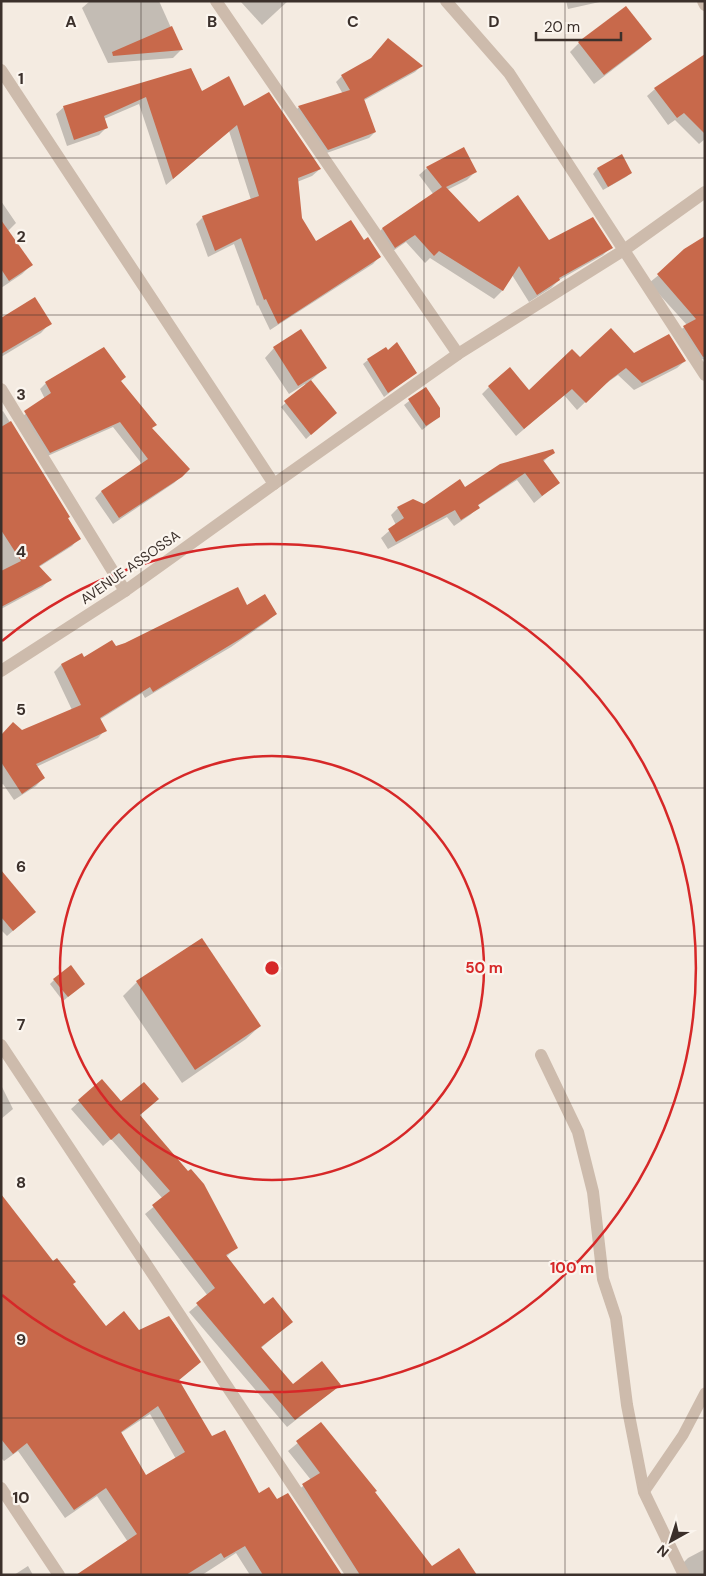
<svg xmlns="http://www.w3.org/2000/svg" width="706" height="1576" viewBox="0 0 706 1576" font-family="'DM Sans',sans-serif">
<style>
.shadow{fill:#0003;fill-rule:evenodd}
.building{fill:#c8694b;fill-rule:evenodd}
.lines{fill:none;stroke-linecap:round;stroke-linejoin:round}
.lane{stroke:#cdbbac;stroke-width:11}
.street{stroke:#cdbbac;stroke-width:12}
.grid{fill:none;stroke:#3b302b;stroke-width:1;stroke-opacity:0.55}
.ring{fill:none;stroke:#d62828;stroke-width:2.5}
.labels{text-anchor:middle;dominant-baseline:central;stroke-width:4.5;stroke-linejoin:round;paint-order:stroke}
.street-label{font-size:14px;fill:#3b302b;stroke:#fbf5ee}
.grid-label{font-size:16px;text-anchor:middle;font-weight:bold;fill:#3b302b;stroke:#fbf5ee;stroke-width:4.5;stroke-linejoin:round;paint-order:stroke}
.centre{fill:#d62828;stroke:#fbf5ee;stroke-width:2.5}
.ring-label{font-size:15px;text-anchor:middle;font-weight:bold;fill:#d62828;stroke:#fbf5ee;stroke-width:4.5;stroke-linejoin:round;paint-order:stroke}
</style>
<rect width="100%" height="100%" fill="#f4ebe1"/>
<g class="shadow">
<polygon points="90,1 159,1 181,50 173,58 108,63 82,8"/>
<polygon points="242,1 288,1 262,25 241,2"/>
<polygon points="566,1 604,1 568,9"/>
<polygon points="650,39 641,48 594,84 570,52 579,43"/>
<polygon points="705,55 705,139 699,144 675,120 668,125 647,96 655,89"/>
<polygon points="421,66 415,72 363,101 375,132 369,138 321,155 293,113 299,107 343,94 336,82 342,76"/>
<polygon points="191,69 201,92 244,108 320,169 312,176 297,182 301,218 316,243 363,242 380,256 373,264 270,330 258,305 257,306 234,244 208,257 196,224 203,217 251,200 229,131 166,185 139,104 104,119 106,128 99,135 67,146 56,114 64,107"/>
<polygon points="621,156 631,173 626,177 603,190 593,174 597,169"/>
<polygon points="427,168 475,172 467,180 447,190 478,224 549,242 611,247 603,255 559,280 551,288 529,302 512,275 502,291 494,299 430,258 425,263 406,242 387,255 374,237 382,229 434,195 419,175"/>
<polygon points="1,201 16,223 8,231 31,265 22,274 1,288"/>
<polygon points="705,237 705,359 698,360 679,331 687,325 649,283"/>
<polygon points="1,320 50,323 41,333 1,357"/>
<polygon points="274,348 325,368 310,381 335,413 306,439 281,407 306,385 305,384 289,394 265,358"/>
<polygon points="634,355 685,361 677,368 634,390 618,375 601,387 577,410 564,395 516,436 482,394 489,387 529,392 580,359"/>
<polygon points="368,360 415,373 384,397 363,364"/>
<polygon points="120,381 151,429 189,469 174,483 113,524 95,498 101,492 142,464 113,427 43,458 19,419 45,399 40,389 46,383"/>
<polygon points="426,388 439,417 422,430 404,405"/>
<polygon points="3,411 69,517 67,519 79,538 72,546 39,567 50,580 42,587 1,609 1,412"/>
<polygon points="553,452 543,462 558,483 534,503 517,480 477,506 478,508 470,515 454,526 447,517 388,549 381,538 396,525 391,515 398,508 424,506"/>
<polygon points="247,607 275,613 268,621 231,647 145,698 142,693 99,720 105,730 98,738 36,767 43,778 36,786 14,800 3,784 1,785 1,736 22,732 72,710 54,672 61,665 81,655 83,659"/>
<polygon points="1,882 24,921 7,936 1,930"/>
<polygon points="201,939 260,1026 246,1039 182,1083 123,996 137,982"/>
<polygon points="54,980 84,984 63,1001 50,984"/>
<polygon points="102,1081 121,1103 139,1116 236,1248 226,1257 264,1306 291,1322 261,1348 293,1386 340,1385 287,1427 189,1312 208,1296 145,1214 163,1199 111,1139 103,1146 71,1109"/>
<polygon points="1,1085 13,1109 1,1119"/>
<path d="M 1,1197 L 106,1328 L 139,1332 L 173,1322 L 200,1362 L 178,1381 L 211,1438 L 258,1494 L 276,1501 L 341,1575 L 250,1575 L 236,1553 L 202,1575 L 104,1575 L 128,1542 L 97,1496 L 65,1518 L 18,1451 L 4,1461 L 1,1458 ZM 150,1414 L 176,1459 L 146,1477 L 121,1433 Z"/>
<polygon points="321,1424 431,1568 475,1575 348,1575 294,1493 311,1480 288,1451"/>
<polygon points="705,1549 705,1575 687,1575 680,1566 688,1558"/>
<polygon points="28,1566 33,1575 14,1575"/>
</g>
<g class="building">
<polygon points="626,6 652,39 604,75 578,42"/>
<polygon points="172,26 183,50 113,56 112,52"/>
<polygon points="388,38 423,66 364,99 376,132 328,150 298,106 350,90 341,75 371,58"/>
<polygon points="705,54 705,134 684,113 677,118 654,88"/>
<polygon points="191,68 202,91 229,76 244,106 269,92 321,169 298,178 302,218 316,241 351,220 364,240 368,237 381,257 278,324 266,299 264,300 241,238 215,251 202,216 259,196 237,125 173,179 146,97 104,116 108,128 74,140 63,106"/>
<polygon points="464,147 477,172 446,187 479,222 518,195 549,240 593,217 613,248 559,278 560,280 537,295 519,266 503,291 439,251 434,256 415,235 395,248 382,228 442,187 426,167"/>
<polygon points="622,154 632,173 608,187 597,168"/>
<polygon points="1,220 33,265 9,281 1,269"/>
<polygon points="705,236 705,356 703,357 683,326 696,319 657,274 684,249"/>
<polygon points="35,297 52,324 1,354 1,318"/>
<polygon points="611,328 634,353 669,334 686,361 642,383 626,368 610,380 586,403 572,389 524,429 488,386 510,367 529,390 572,349 580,357"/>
<polygon points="301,329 327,368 298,386 273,347"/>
<polygon points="397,342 417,373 388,393 367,359 386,347 388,350"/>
<polygon points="104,347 126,377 121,381 157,425 152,428 190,469 182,477 119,518 101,491 148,459 120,422 50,453 24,411 51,393 45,382"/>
<polygon points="311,380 337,413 311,435 284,401"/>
<polygon points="426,387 440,408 440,417 426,426 408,399"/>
<polygon points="11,421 70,517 68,518 81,539 39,566 52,580 1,607 1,571 21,561 1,530 1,427"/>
<polygon points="553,449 555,453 543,460 560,483 542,496 525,473 478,505 480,508 461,520 455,510 396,542 388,529 404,518 397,507 413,499 424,504 460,479 465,487 500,464"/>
<polygon points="238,587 247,605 265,594 277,614 240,639 153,692 150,687 100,718 107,731 36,764 45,778 22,794 1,762 1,735 13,722 22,730 81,705 61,664 82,653 84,657 112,640 116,646 125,643"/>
<polygon points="1,870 36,912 13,931 1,917"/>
<polygon points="202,938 261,1026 195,1070 136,981"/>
<polygon points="71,965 85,984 68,997 53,979"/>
<polygon points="102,1079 121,1101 144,1082 159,1099 140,1115 188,1171 191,1169 204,1184 238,1248 226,1255 264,1304 273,1297 293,1322 261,1347 293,1384 322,1361 341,1385 295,1420 196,1303 215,1288 152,1205 170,1191 119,1133 111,1140 78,1100"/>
<path d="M 1,1194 L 53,1261 L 57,1258 L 76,1282 L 73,1284 L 106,1326 L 124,1311 L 139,1330 L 169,1316 L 201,1362 L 179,1380 L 212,1436 L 225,1430 L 259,1493 L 269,1487 L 277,1499 L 288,1493 L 342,1575 L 263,1575 L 245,1546 L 224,1558 L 221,1553 L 186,1575 L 76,1575 L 137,1534 L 106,1488 L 74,1510 L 27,1443 L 13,1454 L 1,1439 ZM 158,1406 L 185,1452 L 146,1475 L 121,1432 Z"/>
<polygon points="321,1422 377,1491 375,1492 432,1566 459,1548 477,1575 360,1575 302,1484 320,1473 296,1441"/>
</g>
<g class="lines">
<polyline class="lane" points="644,1492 683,1435 705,1393"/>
<g class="street">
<polyline points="216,1 458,354"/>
<polyline points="446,1 509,73 705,375"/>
<polyline points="703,1 705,5"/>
<polyline points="1,70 274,484"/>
<polyline points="1,389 125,591"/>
<polyline points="1,671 125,591 274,484 458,354 624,250 705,192"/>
<polyline points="1,1045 352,1575"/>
<polyline points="541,1055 578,1132 593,1192 603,1279 616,1318 627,1405 644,1492 684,1575"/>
<polyline points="1,1488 59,1575"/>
</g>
</g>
<path class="grid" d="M 141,1 L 141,1575M 282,1 L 282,1575M 424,1 L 424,1575M 565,1 L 565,1575M 1,158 L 705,158M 1,315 L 705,315M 1,473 L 705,473M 1,630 L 705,630M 1,788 L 705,788M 1,946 L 705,946M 1,1103 L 705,1103M 1,1261 L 705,1261M 1,1418 L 705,1418"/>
<g class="ring">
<circle cx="272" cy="968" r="212"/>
<path d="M2 641A424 424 0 1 1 2 1295"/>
</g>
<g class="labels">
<g class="street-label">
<text transform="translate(130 567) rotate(-35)">AVENUE ASSOSSA</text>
</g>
</g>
<g class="grid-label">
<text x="71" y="27">A</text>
<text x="212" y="27">B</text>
<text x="353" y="27">C</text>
<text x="494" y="27">D</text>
<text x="21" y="84">1</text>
<text x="21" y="242">2</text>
<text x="21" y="400">3</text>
<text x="21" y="557">4</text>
<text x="21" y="715">5</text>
<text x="21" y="872">6</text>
<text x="21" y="1030">7</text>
<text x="21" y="1188">8</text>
<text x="21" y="1345">9</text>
<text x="21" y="1503">10</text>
</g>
<circle cx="272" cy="968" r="8" class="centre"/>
<g class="ring-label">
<text x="484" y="973">50 m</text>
<text x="572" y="1273">100 m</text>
</g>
<rect width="706" height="1576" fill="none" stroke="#3b302b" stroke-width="5"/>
<g transform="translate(671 1541) rotate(219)" stroke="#fbf5ee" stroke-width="4" paint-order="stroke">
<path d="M0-4L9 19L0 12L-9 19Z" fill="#3b302b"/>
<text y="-8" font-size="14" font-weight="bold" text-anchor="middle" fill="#3b302b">N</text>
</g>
<path d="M536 32v8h85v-8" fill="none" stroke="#3b302b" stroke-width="2.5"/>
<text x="544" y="32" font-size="15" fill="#3b302b" stroke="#fbf5ee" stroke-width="4" paint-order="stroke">20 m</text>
</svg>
